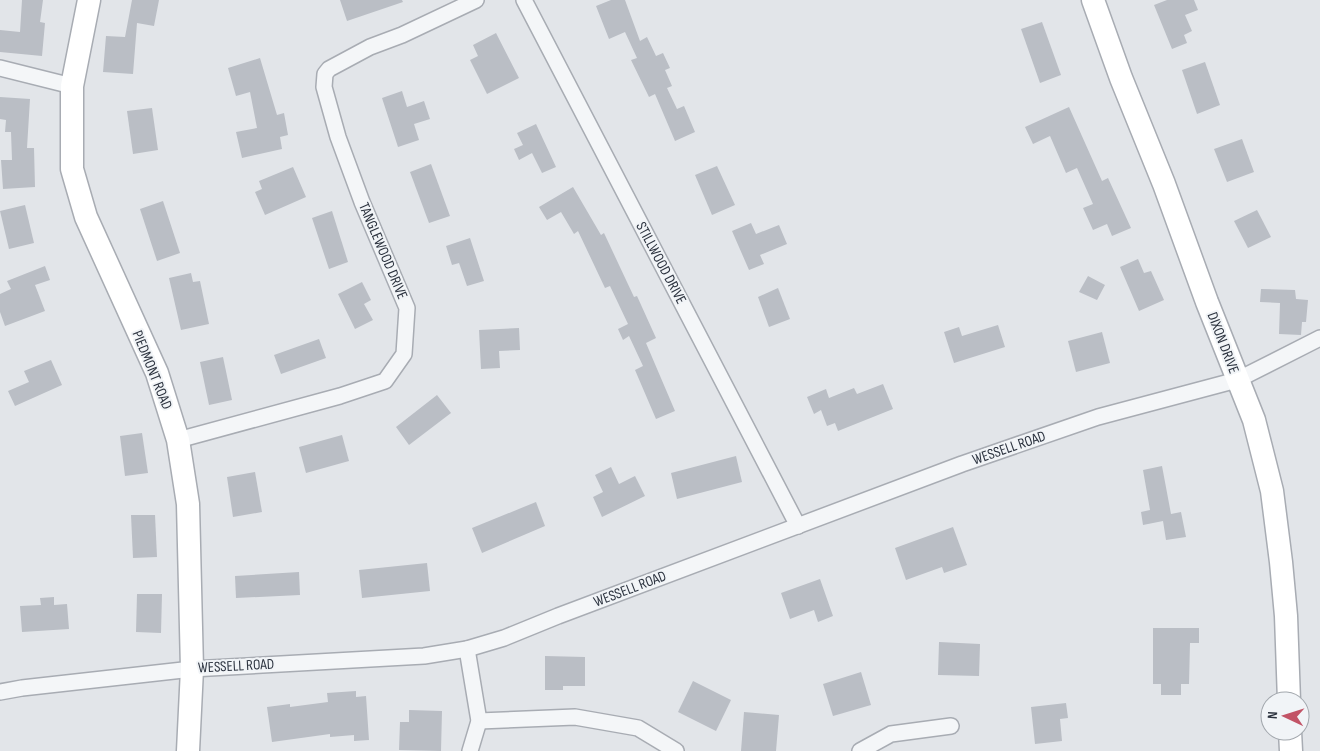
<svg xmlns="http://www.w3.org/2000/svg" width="1320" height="751" viewBox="0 0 1320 751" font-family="'Sofia Sans Condensed',sans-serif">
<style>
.building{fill:#babec5}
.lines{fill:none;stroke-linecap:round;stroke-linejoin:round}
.street-casing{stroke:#a8acb3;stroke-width:18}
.secondary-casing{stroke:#a8acb3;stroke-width:25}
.street{stroke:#f4f6f8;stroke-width:15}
.secondary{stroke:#fff;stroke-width:22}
.labels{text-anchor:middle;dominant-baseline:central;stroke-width:4;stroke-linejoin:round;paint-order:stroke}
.street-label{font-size:15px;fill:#2c333f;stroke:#f1f4f7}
</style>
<rect width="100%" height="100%" fill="#e2e5e9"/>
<g class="building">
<polygon points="22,0 43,0 40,22 45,23 42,56 0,52 0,30 20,32"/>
<polygon points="132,0 159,0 154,26 137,23 133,74 103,72 106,36 125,37"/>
<polygon points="340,0 402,0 403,2 347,21"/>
<polygon points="611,0 625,0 640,41 647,37 656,56 663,53 670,68 665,70 672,86 667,88 677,109 684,106 695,132 675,141 655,94 649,97 631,60 637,58 625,32 609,39 596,6"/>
<polygon points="1167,0 1194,0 1198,10 1185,15 1192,31 1184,35 1187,43 1172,49 1154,5"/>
<polygon points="1042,22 1061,75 1040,83 1021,29"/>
<polygon points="496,33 519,78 487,94 470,60 478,56 473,45"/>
<polygon points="260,58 277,115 284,113 288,135 280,137 282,149 242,158 236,132 257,128 250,92 236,96 228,68"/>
<polygon points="1205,62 1220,105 1197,114 1182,70"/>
<polygon points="402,91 407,107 424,101 430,119 414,124 419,140 398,147 382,98"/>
<polygon points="0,97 30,99 27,148 34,148 35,187 3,189 1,160 12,160 11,132 5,132 6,120 0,119"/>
<polygon points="1069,107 1102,181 1108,178 1131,228 1112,236 1107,224 1093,230 1083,208 1093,204 1077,168 1066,173 1050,136 1033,144 1025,127"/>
<polygon points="152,108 158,150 133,154 127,111"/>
<polygon points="536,124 556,167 542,173 532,153 519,160 514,149 523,145 517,133"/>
<polygon points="1242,139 1254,172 1227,182 1214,149"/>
<polygon points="431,164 450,216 429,223 410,172"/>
<polygon points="717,166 735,205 712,215 695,175"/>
<polygon points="293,167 306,197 265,215 255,192 262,189 259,181"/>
<polygon points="573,187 601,235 604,233 634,297 637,296 656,338 646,343 675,411 656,419 635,370 643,366 629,336 623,340 618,329 628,324 610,286 605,288 578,231 574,234 561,212 547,220 539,207"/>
<polygon points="163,201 180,253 157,261 140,209"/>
<polygon points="25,205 34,243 9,249 0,211"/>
<polygon points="1257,210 1271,237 1248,248 1234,221"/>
<polygon points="332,211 348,262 329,269 312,218"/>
<polygon points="751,223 756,234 779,225 787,244 760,255 764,264 749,270 732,231"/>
<polygon points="470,238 484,281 467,286 459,263 452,265 446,246"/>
<polygon points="1138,259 1144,273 1151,271 1164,300 1139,311 1120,267"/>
<polygon points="45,266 50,280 35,285 45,311 5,326 0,312 0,294 11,289 7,281"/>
<polygon points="191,273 193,282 200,281 209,324 181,330 169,278"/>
<polygon points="1088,276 1105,285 1097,300 1079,292"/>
<polygon points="362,282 371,300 364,304 373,320 355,329 338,294"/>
<polygon points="778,288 790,319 769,327 758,297"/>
<polygon points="1261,289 1295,290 1296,299 1308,300 1306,322 1302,322 1301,335 1279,334 1280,303 1260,302"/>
<polygon points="998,325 1005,347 954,363 944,332 959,327 962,336"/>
<polygon points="519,328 520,350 499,351 500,368 481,369 479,330"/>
<polygon points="1102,332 1110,363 1076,372 1068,341"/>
<polygon points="319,339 326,358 281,374 274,355"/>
<polygon points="223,357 232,400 209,405 200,362"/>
<polygon points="51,360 62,385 15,406 8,391 29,382 24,371"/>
<polygon points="883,384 893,409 838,431 835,423 827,426 821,410 814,414 807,397 826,389 829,398 854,388 857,394"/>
<polygon points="437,395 451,413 409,445 396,427"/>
<polygon points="142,433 148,473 125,476 120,436"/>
<polygon points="342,435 349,461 306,473 299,447"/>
<polygon points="736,456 742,482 677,499 671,473"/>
<polygon points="1162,466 1171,514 1181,512 1186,537 1166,540 1163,521 1143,525 1141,512 1150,510 1143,470"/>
<polygon points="611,467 619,484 635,476 645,496 602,517 593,497 603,492 595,475"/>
<polygon points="255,472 262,512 233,517 227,477"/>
<polygon points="536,502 545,526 482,553 472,528"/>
<polygon points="131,515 155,515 157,557 133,558"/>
<polygon points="953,527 967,565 944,573 942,567 906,580 895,548"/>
<polygon points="427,563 430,591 362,598 359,570"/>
<polygon points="299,572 300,595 236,598 235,576"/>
<polygon points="820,579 833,616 818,622 814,610 790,619 781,593"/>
<polygon points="137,594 162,594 161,633 136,632"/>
<polygon points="54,597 54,605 67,604 69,629 22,632 20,606 41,605 40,598"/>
<polygon points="1153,628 1199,628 1199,643 1190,643 1189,684 1181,684 1181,695 1161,695 1161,684 1153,684"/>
<polygon points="939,642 980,644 979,676 938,675"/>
<polygon points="545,656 585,657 585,686 563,686 563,690 545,690"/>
<polygon points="861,672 871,705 833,716 823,684"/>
<polygon points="693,681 731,700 716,731 678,712"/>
<polygon points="356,691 356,697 366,696 369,740 354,741 354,735 330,737 330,734 272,742 267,707 290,704 290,707 328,702 327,693"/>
<polygon points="1066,703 1068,718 1060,719 1062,741 1035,744 1031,707"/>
<polygon points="409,710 442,711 441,751 399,750 400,722 409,722"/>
<polygon points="744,712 779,715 776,751 741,751"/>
</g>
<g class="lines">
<defs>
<g id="street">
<polyline points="524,0 798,526"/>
<polyline points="0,68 72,86"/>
<polyline points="178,440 340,396 385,381 404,354 407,308 362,202 338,137 324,87 325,74 329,69 370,47 402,35 476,0"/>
<polyline points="467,649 479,721 470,751"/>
<polyline points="0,692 22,688 192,669 424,656 467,649 504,638 558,616 962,464 1098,417 1237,380 1320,338"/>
<polyline points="479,721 575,717 638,728 676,751"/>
<polyline points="860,751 891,734 951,726"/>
</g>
<g id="secondary">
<polyline points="89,0 72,86 72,169 86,217 157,373 178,440 188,504 192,669 188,751"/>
<polyline points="1093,0 1121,78 1164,184 1207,302 1254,420 1272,491 1281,562 1286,616 1289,701"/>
<polyline points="1290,731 1291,751"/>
</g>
</defs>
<use href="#street" class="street-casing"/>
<use href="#secondary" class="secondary-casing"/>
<use href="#street" class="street"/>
<use href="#secondary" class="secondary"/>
</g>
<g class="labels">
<g class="street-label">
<text transform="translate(383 251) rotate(67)">TANGLEWOOD DRIVE</text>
<text transform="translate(661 263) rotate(62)">STILLWOOD DRIVE</text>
<text transform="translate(1223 343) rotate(69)">DIXON DRIVE</text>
<text transform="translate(152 370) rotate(68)">PIEDMONT ROAD</text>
<text transform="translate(1009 448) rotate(-19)">WESSELL ROAD</text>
<text transform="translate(630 589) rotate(-21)">WESSELL ROAD</text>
<text transform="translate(236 666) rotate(-3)">WESSELL ROAD</text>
</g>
</g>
<g transform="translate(1285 716) rotate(274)"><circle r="24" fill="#f1f4f7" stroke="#a2a7ad"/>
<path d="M0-4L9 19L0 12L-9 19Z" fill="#c25366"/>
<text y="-8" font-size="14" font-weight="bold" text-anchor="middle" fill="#2c333f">N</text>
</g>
</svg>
